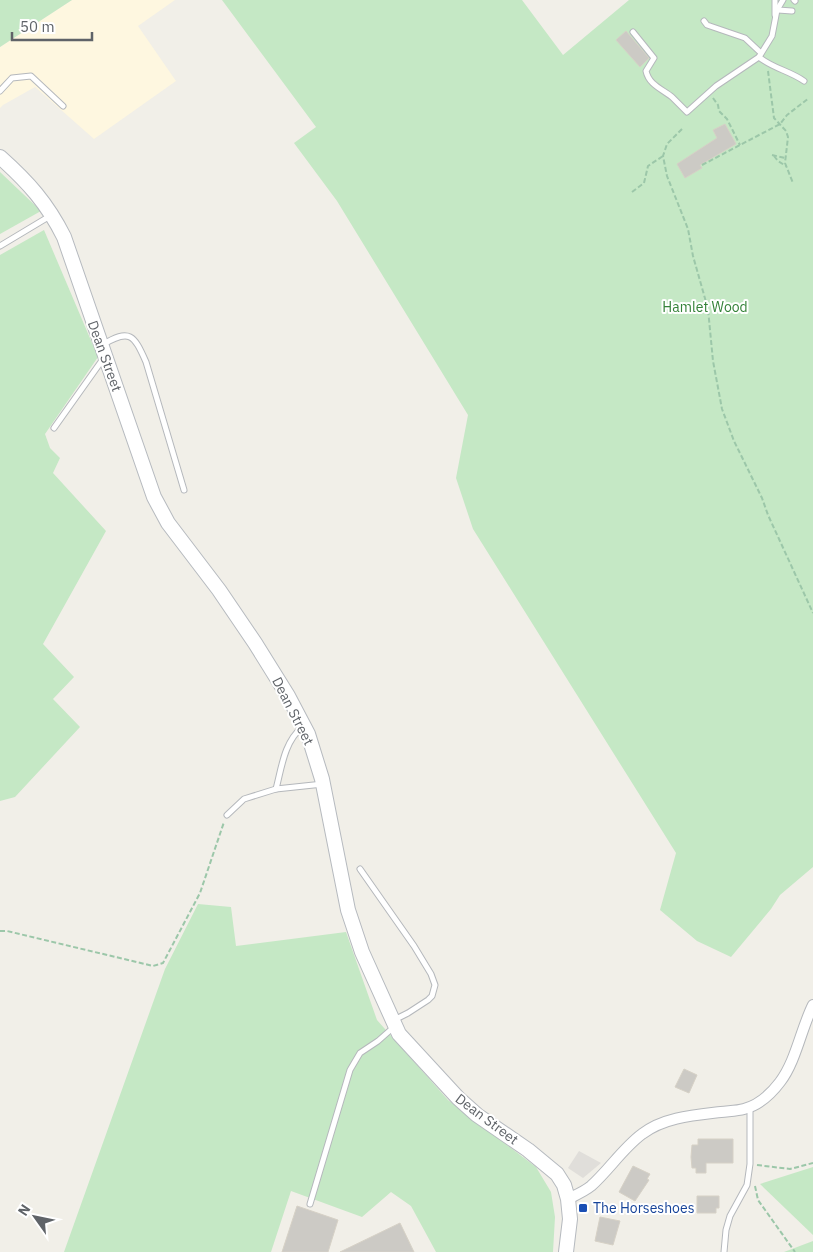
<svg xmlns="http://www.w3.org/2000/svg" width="813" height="1252" viewBox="0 0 813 1252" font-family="'IBM Plex Sans',sans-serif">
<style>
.commercial{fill:#fef7e0}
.industrial{fill:#e0deda}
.green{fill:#c5e8c5}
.building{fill:#cccac5;stroke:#d6d1c6}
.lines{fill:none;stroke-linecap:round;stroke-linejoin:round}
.lane-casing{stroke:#b5b8bc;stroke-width:7}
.street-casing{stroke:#b5b8bc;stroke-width:12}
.secondary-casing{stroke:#b6babf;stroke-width:16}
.path{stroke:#9cc7a9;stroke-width:2;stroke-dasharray:5 2.5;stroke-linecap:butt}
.lane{stroke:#fff;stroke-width:5}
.street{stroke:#fff;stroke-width:10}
.secondary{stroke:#fff;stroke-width:14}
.transit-dot{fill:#1a4fb4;stroke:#fff;stroke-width:2}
.labels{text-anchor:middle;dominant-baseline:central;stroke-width:4;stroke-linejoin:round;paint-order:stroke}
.park-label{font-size:14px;fill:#348238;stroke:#fff}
.street-label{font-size:14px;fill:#5f6368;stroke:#fff}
.transit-label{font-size:14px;fill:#164399;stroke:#fff;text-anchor:start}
</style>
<rect width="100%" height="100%" fill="#f1efe8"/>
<polygon class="commercial" points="72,0 175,0 138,26 176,81 94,139 35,87 3,105 0,108 0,47"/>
<polygon class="industrial" points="579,1151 601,1163 583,1178 568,1168"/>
<g class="green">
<polygon points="0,0 72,0 0,47"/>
<polygon points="222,0 522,0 563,55 629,0 813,0 813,867 780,895 771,909 731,957 697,941 660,910 676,853 473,529 456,478 468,415 337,201 294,143 316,127"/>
<polygon points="0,172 41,211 0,234"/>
<polygon points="44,230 98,357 45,434 50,448 60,458 53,473 106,531 43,644 74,677 53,699 80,727 15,797 0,801 0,255"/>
<polygon points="198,904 231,907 236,946 346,932 377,1020 448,1100 536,1167 551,1192 555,1217 553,1252 436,1252 411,1206 391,1192 362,1217 291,1191 271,1252 64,1252 165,969"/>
<polygon points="813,1167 813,1235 760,1184"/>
<polygon points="813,1241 813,1252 784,1252"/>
</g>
<g class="building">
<polygon points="626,31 649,58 640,67 616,40"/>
<polygon points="725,124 736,144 700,165 702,168 685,178 677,164 717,138 713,130"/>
<polygon points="684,1069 697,1075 689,1093 675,1087"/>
<polygon points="698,1139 733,1139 733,1163 706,1163 706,1173 696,1173 696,1168 692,1168 691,1157 692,1145 698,1145"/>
<polygon points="633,1166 650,1174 647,1179 649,1180 635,1201 619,1192"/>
<polygon points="697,1196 719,1196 719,1208 716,1208 716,1213 697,1213"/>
<polygon points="297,1206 338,1220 328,1252 282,1252"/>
<polygon points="600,1217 620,1221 613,1245 595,1241"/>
<polygon points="400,1223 414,1252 340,1252"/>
</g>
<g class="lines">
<defs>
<g id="lane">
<polyline points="775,0 775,15"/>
<polyline points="794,0 795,1"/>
<polyline points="776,8 778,10 792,11"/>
<polyline points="704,21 707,25 745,38 761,53"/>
<path d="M 633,32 L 654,58 L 646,71 C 649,85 662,89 672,97 C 677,102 682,107 687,112 L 716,86 L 759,57 L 772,36 L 777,10 L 783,0"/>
<path d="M 759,57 C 772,68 790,71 804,81"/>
<polyline points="0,91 12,78 31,76 63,106"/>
<polyline points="0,246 50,216"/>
<path d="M 102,345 C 130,328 134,335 146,362 L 184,490"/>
<polyline points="54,428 103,359"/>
<path d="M 276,789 C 282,766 284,743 302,727"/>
<polyline points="227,815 244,799 276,789 323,784"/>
<polyline points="360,869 414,946 431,974 435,985 432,996 428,1000 408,1013 394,1020"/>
<polyline points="310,1204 350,1070 360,1053 378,1041 395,1026"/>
<polyline points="724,1252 726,1230 730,1216 747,1185 750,1164 750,1107"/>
</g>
<path id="street" d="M 568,1199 C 576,1195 585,1191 591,1186 C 609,1170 623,1148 642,1134 C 664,1117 695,1115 721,1112 C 729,1111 737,1111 744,1109 C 759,1105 771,1094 780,1082 C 796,1061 801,1029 813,1005"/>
<path id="secondary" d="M 0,157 C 28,182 47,203 64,237 L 154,497 L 168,523 L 219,590 L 255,643 L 288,696 L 308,734 L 322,779 L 348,910 L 362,952 L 399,1034 L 458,1098 L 477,1115 L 528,1150 L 557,1174 L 564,1185 L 568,1199 L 570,1219 L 566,1252"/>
</defs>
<use href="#lane" class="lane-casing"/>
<use href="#street" class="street-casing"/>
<use href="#secondary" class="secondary-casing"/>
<g class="path">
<polyline points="768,71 774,118 786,131 788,137 785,163 793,183"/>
<polyline points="713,98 718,105 719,111 727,119 740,145"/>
<polyline points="682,129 667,144 663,156 667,176 688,229 693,256 708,309 713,361 722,409 734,441 762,498 768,515 813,613"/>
<polyline points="772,155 785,158"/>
<polyline points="774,156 778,161 786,166"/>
<polyline points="702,165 780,124 787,115 809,98"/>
<polyline points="632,192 644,183 648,166 663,156"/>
<polyline points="0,931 7,931 153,966 163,963 200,893 224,822"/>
<polyline points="757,1165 790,1169 813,1163"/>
<polyline points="755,1186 758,1200 795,1252"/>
</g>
<use href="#lane" class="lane"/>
<use href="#street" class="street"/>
<use href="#secondary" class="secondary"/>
</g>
<rect class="transit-dot" x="578" y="1203" width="10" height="10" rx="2.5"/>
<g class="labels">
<g class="park-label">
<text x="705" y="307">Hamlet Wood</text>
</g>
<g class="street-label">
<text transform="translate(105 356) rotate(70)">Dean Street</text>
<text transform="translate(293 711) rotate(63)">Dean Street</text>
<text transform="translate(487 1119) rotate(37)">Dean Street</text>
</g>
<g class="transit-label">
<text x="593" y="1208">The Horseshoes</text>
</g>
</g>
<g transform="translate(35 1217) rotate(303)" stroke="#ffffff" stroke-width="4" paint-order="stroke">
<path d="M0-4L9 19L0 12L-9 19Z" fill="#5f6368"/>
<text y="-8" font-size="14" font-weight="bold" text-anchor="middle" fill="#5f6368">N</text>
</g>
<path d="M12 32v8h80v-8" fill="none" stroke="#5f6368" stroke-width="2.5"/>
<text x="20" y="32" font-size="15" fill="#5f6368" stroke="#ffffff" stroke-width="4" paint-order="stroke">50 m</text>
</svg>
